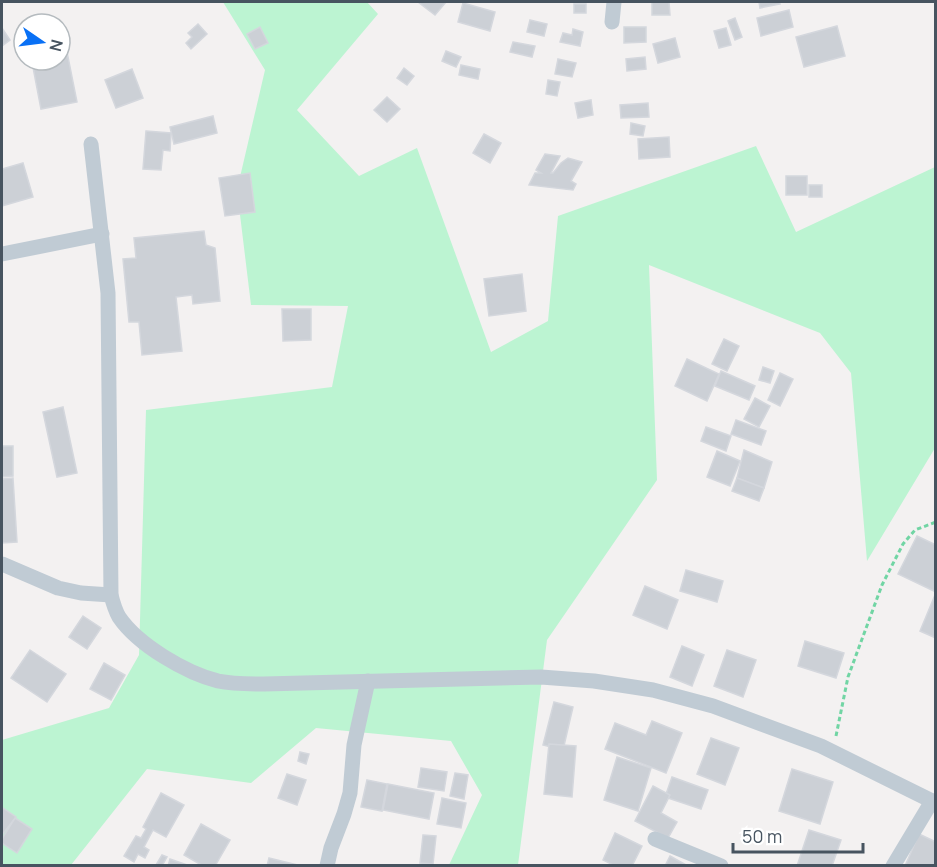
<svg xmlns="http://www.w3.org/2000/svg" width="937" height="867" viewBox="0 0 937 867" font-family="Manrope,sans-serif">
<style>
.green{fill:#bcf4d2}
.building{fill:#ccd0d6;stroke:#d4d7dd;stroke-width:1.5}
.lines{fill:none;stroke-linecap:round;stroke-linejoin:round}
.path{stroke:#71d5a4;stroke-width:3;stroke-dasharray:4.5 3;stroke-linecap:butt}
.minor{stroke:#c0cbd4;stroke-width:15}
</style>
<rect width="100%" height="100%" fill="#f3f1f1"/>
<polygon class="green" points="223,2 367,2 378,14 297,110 359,176 417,148 491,352 548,321 558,216 756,146 796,232 935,167 935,448 867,561 851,373 820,333 649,265 657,480 547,640 518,865 449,865 482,795 451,741 316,728 251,783 147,769 71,865 2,866 2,740 109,708 139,655 146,410 332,387 348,306 251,305 237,190 265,70"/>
<g class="building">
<polygon points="418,2 446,2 435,15"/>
<polygon points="652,2 669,2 670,15 652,15"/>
<polygon points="759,2 779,2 780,4 760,8"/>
<polygon points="463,3 495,12 490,31 458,22"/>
<rect x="574" y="4" width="12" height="9"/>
<polygon points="789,10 793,27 761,36 757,18"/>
<polygon points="735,18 742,37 735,40 728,21"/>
<polygon points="530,20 547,24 544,36 527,32"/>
<polygon points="198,24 207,34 191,49 186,43 192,37 188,33"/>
<polygon points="837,26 845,56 804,67 796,37"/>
<polygon points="260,27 268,43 255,49 247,34"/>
<polygon points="624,27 646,27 646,42 624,43"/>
<polygon points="2,28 10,40 2,46"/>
<polygon points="726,28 731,45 719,48 714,31"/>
<polygon points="573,29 583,32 580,46 560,42 563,33 572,35"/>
<polygon points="675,38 680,57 658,63 653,44"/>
<polygon points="513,42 535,46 532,57 510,52"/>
<polygon points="446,51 461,57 456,67 442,61"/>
<polygon points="67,52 77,102 41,109 32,62 45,60 60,60 60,54"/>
<polygon points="645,57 646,69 627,71 626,59"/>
<polygon points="558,59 576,63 572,77 555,74"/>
<polygon points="461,65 480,69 478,79 459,75"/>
<polygon points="404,68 414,76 407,85 397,78"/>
<polygon points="132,69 143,98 116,108 105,80"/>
<polygon points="548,80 560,82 557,96 546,94"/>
<polygon points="387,97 400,109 387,122 374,110"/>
<polygon points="591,100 593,115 578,118 575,103"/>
<polygon points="648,103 649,117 621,118 620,105"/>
<polygon points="213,116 217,133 174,144 170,127"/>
<polygon points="631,123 645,126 643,136 630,134"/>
<polygon points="146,131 171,133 170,151 163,150 161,170 143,169"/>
<polygon points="484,134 501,143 490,163 473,153"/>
<polygon points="669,137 670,157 639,159 638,139"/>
<polygon points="545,154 560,156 551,173 553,173 561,163 568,158 582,162 571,181 576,184 573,190 529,185 535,173 541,173 536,170"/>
<polygon points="23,163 33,197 2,206 2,169"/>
<polygon points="250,173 255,212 225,216 219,178"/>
<rect x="786" y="176" width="21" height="19"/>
<rect x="809" y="185" width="13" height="12"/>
<polygon points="204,231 206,245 215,248 220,301 193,304 192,295 176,297 182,351 142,355 139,322 129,322 123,259 136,258 134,238"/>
<polygon points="522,274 526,311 489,316 484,279"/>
<polygon points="282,309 311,309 311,340 283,341"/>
<polygon points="724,339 739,346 727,371 712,364"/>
<polygon points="687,359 719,374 707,401 675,386"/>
<polygon points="763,367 774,371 770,383 759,380"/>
<polygon points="721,371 755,386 749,400 715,386"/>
<polygon points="780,373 793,379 780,406 768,400"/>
<polygon points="755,398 770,406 759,427 744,419"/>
<polygon points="63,407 77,473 57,477 43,412"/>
<polygon points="736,420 766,431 761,445 731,434"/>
<polygon points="706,427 731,436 726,451 701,441"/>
<polygon points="2,446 13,446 13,476 2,477"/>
<polygon points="744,450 772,462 764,488 737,478"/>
<polygon points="717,451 740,461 730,486 707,477"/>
<polygon points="13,478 17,542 2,543 2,479"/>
<polygon points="737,478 764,488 759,501 732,491"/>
<polygon points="917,536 936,545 936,592 898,574"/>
<polygon points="686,570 723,581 717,602 680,591"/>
<polygon points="645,586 678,600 667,629 633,615"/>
<polygon points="935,595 936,595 936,638 920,631"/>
<polygon points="83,616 101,628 87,649 69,637"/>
<polygon points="805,641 844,653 836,678 798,666"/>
<polygon points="682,646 704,655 692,686 670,677"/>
<polygon points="30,650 66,674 47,702 11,678"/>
<polygon points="727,650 756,660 743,697 714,686"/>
<polygon points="104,663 125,675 111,700 90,689"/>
<polygon points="554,702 573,707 563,750 543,745"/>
<polygon points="652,721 682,733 666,773 605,749 615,723 646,735"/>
<polygon points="711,738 739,748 725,785 697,774"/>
<polygon points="549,744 576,746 572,797 544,794"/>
<polygon points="300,752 309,754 306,764 298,761"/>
<polygon points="617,757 651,768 638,811 604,800"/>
<polygon points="421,768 447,772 444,791 418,787"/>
<polygon points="792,769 833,782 820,824 779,811"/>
<polygon points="455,773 468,775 464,799 450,796"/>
<polygon points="287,774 306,780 297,805 278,798"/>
<polygon points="672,777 708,790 701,809 665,797"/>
<polygon points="367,780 387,784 382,811 361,807"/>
<polygon points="388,784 434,793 429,819 383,810"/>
<polygon points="653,786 670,795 661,813 677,822 668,838 635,821"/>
<polygon points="161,793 184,805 166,837 153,830 144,847 149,850 145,858 138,854 134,862 124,856 136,836 141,838 146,829 143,827"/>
<polygon points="442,798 466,803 461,828 437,824"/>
<polygon points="3,808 16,817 2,835 2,810"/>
<polygon points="15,818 32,829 17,853 2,843 2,839"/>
<polygon points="201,824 230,840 215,866 203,866 184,855"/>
<polygon points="809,830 841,840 832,866 797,866"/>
<polygon points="615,833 642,846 632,866 615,866 603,860"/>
<polygon points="919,834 936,842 935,866 905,866"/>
<polygon points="423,835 436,836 433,864 420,863"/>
<polygon points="162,855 167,857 162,866 156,865"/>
<polygon points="670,856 688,866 665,866"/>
<polygon points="269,858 298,865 298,866 267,866"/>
<polygon points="170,859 190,866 168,866"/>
</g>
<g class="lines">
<polyline class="path" points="836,736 848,677 882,585 903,544 915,530 936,522"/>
<g class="minor">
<polyline points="612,22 614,2"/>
<path d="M 91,144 L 108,293 L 111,595 C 113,603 115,610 119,617 C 138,645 186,673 218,681 C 233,684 249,684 264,684 L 541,677 L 594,681 L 653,690 L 713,706 L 821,746 L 936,803"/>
<polyline points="2,254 102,234"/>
<polyline points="2,564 58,588 81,593 111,595"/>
<polyline points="655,839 721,866"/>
<polyline points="327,866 331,848 344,814 350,793 354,745 368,681"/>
<polyline points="893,866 932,801"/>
</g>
</g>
<rect width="937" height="867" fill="none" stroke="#475460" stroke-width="6"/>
<g transform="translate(42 42) rotate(104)"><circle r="28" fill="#ffffff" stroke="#b5bbbf" stroke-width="1.5"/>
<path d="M0-4.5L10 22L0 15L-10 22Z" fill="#0970f5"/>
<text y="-9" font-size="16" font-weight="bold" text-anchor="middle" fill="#475460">N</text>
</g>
<path d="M733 843v9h130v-9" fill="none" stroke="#475460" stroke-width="3"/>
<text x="742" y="843" font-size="18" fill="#475460" stroke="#ffffff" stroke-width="4.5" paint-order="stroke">50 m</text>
</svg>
